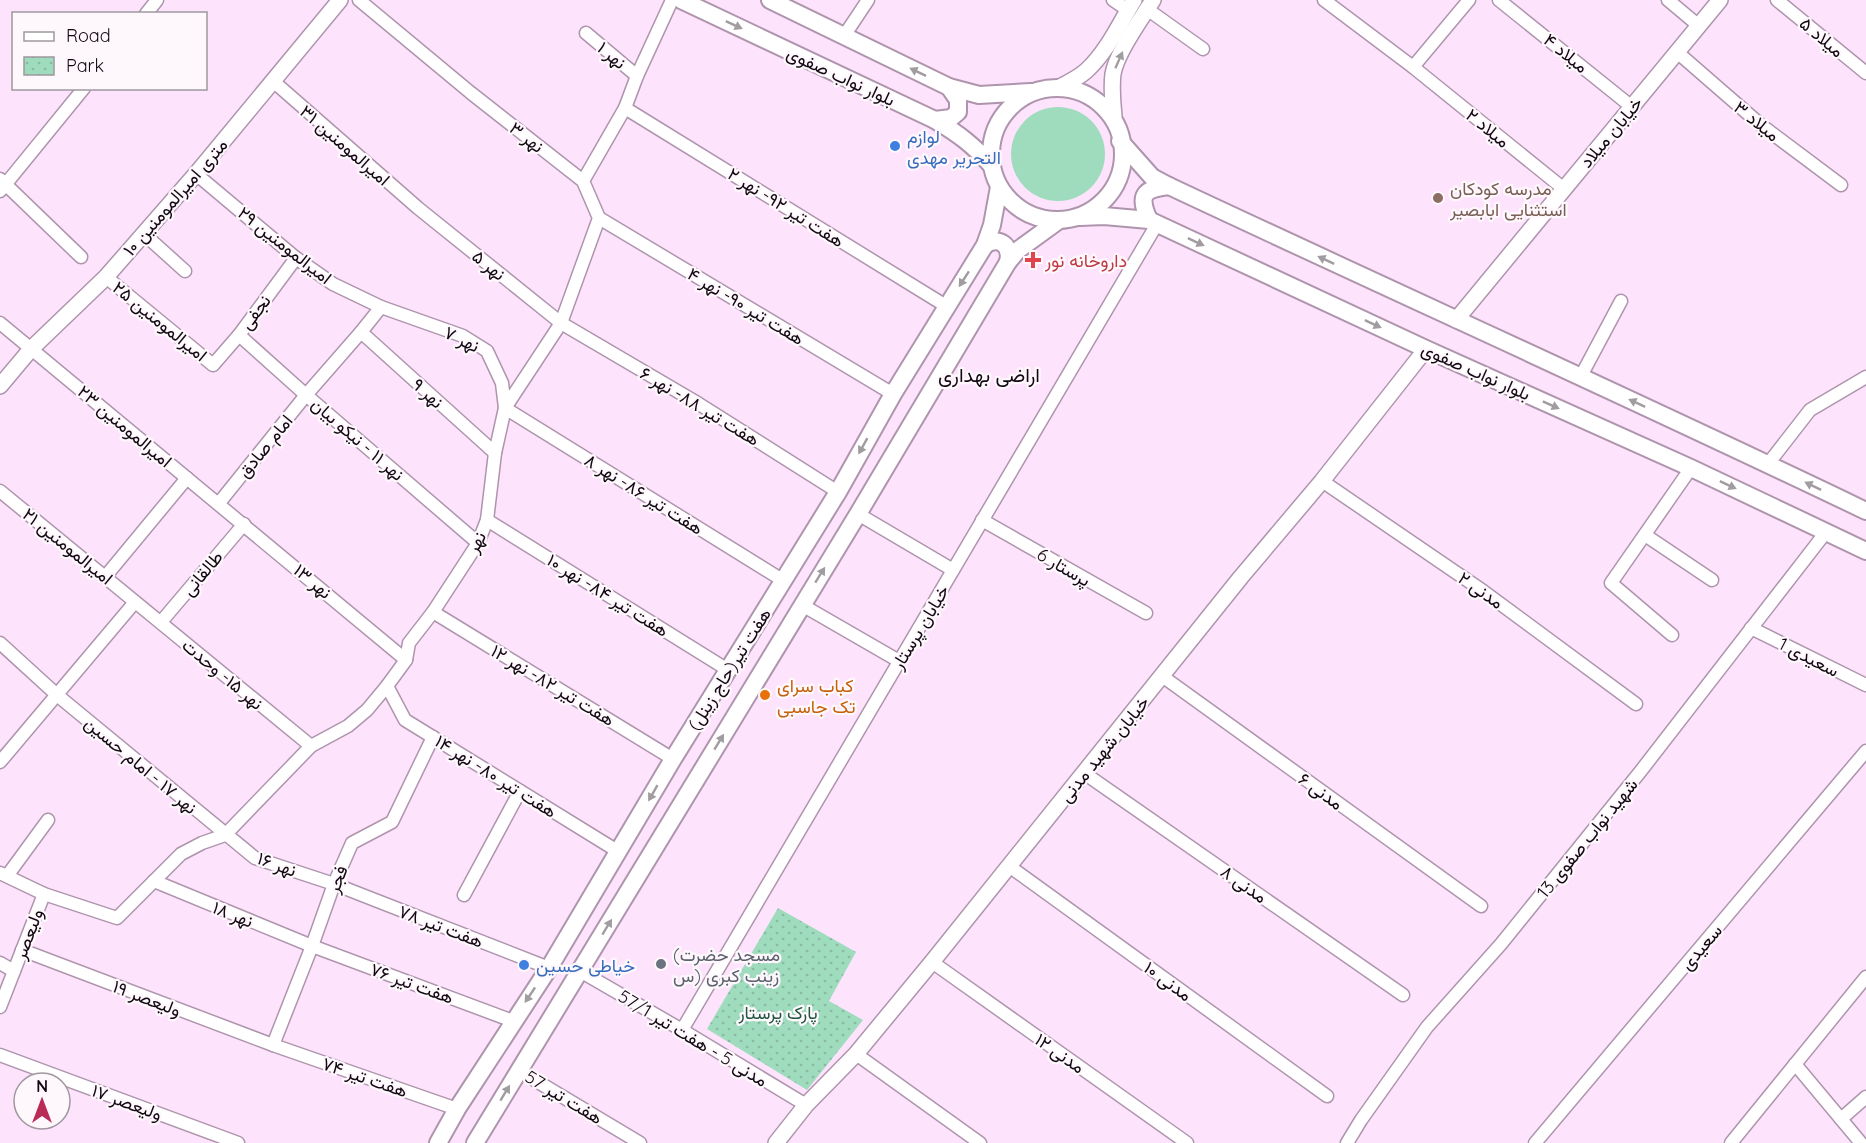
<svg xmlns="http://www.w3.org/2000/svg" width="1866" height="1143" viewBox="0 0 1866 1143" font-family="Quicksand,Vazirmatn,sans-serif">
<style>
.grass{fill:#9fdcbe}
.park{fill:url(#park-dots)}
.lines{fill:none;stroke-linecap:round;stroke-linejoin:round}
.minor-casing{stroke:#ae95ad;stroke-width:15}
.tertiary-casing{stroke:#ae95ad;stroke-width:18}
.secondary-casing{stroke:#ae95ad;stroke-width:20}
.minor{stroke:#fff;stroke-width:12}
.tertiary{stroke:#fff;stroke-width:15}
.secondary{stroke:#fff;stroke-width:16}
.oneway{fill:#a09ca0}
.shop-dot{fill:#3f7fe0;stroke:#fef8fd;stroke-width:2}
.education-dot{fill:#8d6e63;stroke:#fef8fd;stroke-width:2}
.health-dot{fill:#e0444e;stroke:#fef8fd;stroke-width:2}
.food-dot{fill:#e8710a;stroke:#fef8fd;stroke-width:2}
.worship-dot{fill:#6b7280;stroke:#fef8fd;stroke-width:2}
.labels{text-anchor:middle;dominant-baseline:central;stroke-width:4.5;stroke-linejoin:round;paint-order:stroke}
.street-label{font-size:18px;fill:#110811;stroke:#fef8fd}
.shop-label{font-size:18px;fill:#366cbe;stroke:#fef8fd;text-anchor:start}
.education-label{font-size:18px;fill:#785e54;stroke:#fef8fd;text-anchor:start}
.health-label{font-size:18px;fill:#be3a42;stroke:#fef8fd;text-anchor:start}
.food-label{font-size:18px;fill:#c56008;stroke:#fef8fd;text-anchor:start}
.worship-label{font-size:18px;fill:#5b616d;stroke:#fef8fd;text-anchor:start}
.park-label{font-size:18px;fill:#215741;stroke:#fef8fd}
.neighbourhood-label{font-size:20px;fill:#110811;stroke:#fef8fd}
</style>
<defs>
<pattern id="park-dots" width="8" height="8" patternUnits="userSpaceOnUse" patternTransform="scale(1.5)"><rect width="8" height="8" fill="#9fdcbe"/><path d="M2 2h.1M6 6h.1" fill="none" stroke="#88bba2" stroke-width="1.8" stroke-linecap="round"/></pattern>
</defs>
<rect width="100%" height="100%" fill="#fee3fd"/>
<circle class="grass" cx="1058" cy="154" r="47"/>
<polygon class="park" points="778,908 856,952 829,1001 863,1020 807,1090 707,1029"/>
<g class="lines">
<defs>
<g id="minor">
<polyline points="1113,0 1128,10"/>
<polyline points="1324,0 1413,67 1564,189"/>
<polyline points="1499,0 1632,107"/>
<polyline points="1668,0 1699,26"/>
<polyline points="1777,0 1866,73"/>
<polyline points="1147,9 1203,49"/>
<polyline points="146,14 157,0"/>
<polyline points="586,33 637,76"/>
<polyline points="844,36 868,0"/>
<polyline points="1677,52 1761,125 1841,185"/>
<polyline points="1413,67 1469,0"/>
<polyline points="273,81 418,208 561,323 699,404 838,492"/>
<polyline points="625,108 946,306"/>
<polyline points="196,174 296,258 333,284 381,307 463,336 487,351 502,383 505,408 784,581"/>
<polyline points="0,179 81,257"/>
<polyline points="583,181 625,108 637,76 672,0"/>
<polyline points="0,191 84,88"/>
<polyline points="599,218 893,394"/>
<polyline points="144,234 185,271"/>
<polyline points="106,277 213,365 239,335 296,258"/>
<polyline points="0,323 406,660"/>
<polyline points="361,332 495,453"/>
<polyline points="239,335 306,395 478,543"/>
<polyline points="1581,376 1621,301"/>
<polyline points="1768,464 1810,410 1866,377"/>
<polyline points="1322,481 1483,591 1636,704"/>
<polyline points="0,491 311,746"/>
<polyline points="219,503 306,395 361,332 381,307"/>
<polyline points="858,514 953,570"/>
<polyline points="487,520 728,670"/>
<polyline points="982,520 1146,613"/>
<polyline points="1645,535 1712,580"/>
<polyline points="105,577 187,478"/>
<polyline points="802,605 899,661"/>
<polyline points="433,612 673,759"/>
<polyline points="161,622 244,524"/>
<polyline points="1751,628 1866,685"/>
<polyline points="1672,635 1611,583 1691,468"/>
<polyline points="0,643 57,695 255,858 334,884 549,968"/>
<polyline points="1162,676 1481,906"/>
<polyline points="387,686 405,720 619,852"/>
<polyline points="0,762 135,602"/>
<polyline points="1084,773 1403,995"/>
<polyline points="1009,866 1327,1096"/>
<polyline points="0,873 44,894 117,918 181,854 202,843 225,835 311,746 348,726 367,710 387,686 406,660 409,643 433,612 478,543 487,520 495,453 505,408 561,323 599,218 583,181 471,93 359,0"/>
<polyline points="7,876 48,820"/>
<polyline points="154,881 312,946 513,1021"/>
<polyline points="464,895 520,791"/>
<polyline points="22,950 273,1045 457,1109"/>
<polyline points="932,962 1187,1143"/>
<polyline points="0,963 14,971"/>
<polyline points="580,971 682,1030 806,1105"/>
<polyline points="0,1007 44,894"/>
<polyline points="682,1030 1157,224"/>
<polyline points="273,1045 312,946 334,884 352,843 392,822 433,737"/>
<polyline points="856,1054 980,1143"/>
<polyline points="0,1055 238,1143"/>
<polyline points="1795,1064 1861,1143"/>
<polyline points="518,1070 640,1143"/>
<polyline points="1841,1119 1866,1097"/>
<polyline points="1347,1143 1361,1120 1427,1027 1501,944 1640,772 1826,532"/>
<polyline points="1535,1143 1866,751"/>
<polyline points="1731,1143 1866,977"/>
</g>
<g id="tertiary">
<path d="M 1058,88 C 1068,83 1078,78 1086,71 C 1107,52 1120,23 1134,0"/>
<path d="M 1114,117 C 1113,103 1111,88 1113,74 C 1116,54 1141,19 1153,0"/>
<polyline points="1456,320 1720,0"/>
<polyline points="0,386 31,349 106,277 196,174 340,0"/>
<polyline points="776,1143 806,1105 856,1054 932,962 1241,577 1322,481 1426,349"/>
</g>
<g id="secondary">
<path d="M 681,0 L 935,120 C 959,134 973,145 992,166"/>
<polyline points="770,0 949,87 979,95 1031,92"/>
<circle cx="1057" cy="154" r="66"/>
<polyline points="935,120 951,118 958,112 958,100 949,87"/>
<path d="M 1120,141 L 1152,177 L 1169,186 C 1401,295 1635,400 1866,511"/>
<polyline points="1080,217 1104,216 1149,220 1426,349 1691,468 1866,551"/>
<path d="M 1149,220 C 1138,195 1143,189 1169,186"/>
<path d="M 985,245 C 999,236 1012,245 1008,262"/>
<polyline points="438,1143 457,1109 549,968 673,759 838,492 893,394 985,245 992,225 999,187"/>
<polyline points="475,1143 858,514 1008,262 1018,250 1058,221"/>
</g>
</defs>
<use href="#minor" class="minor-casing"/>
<use href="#tertiary" class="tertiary-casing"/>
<use href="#secondary" class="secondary-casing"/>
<use href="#minor" class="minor"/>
<use href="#tertiary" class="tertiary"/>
<use href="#secondary" class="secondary"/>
</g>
<defs><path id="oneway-solid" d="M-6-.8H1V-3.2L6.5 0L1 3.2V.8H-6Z" transform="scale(1.5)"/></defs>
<g class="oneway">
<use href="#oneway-solid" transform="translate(734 25) rotate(25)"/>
<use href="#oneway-solid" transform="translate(1119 60) rotate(-66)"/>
<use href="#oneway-solid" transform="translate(918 72) rotate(-154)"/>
<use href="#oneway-solid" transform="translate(1196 242) rotate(25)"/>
<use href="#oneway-solid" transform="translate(1326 260) rotate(-155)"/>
<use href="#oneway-solid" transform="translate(964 279) rotate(123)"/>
<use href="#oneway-solid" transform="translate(1373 324) rotate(25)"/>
<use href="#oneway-solid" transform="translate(1637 403) rotate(-155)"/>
<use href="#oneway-solid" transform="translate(1551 405) rotate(24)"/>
<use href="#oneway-solid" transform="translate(863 446) rotate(119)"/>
<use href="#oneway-solid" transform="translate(1728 485) rotate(25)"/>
<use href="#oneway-solid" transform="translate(1813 486) rotate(-154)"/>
<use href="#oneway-solid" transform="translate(820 575) rotate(-58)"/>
<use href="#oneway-solid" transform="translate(719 742) rotate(-59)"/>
<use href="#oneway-solid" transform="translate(653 793) rotate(120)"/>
<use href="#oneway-solid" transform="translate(607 927) rotate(-59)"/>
<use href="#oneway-solid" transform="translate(530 995) rotate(124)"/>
<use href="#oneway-solid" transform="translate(505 1093) rotate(-59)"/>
</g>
<g class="shop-dot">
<circle cx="895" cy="146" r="6"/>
<circle cx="524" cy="965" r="6"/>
</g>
<circle class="education-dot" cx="1438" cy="198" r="6"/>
<path class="health-dot" d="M1030 251h6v6h6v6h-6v6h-6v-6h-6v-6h6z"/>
<circle class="food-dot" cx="765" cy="695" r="6"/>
<circle class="worship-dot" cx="661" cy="964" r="6"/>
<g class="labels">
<g class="street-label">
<text transform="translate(1822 37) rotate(40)">میلاد ۵</text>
<text transform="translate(1566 53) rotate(39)">میلاد ۴</text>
<text transform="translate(612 55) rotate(40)">نهر ۱</text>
<text transform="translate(841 76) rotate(25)">بلوار نواب صفوی</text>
<text transform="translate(1757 121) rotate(39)">میلاد ۳</text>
<text transform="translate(1488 128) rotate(39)">میلاد ۲</text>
<text transform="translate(1611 132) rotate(-50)">خیابان میلاد</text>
<text transform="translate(527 137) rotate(38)">نهر ۳</text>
<text transform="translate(345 145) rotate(41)">امیرالمومنین ۳۱</text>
<text transform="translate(175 197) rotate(-49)">۱۰ متری امیرالمومنین</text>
<text transform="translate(786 207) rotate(32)">هفت تیر ۹۲- نهر ۲</text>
<text transform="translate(285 245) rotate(38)">امیرالمومنین ۲۹</text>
<text transform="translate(489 265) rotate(39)">نهر ۵</text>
<text transform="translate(746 306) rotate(31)">هفت تیر ۹۰- نهر ۴</text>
<text transform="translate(255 312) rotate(-53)">نجفی</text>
<text transform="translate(160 321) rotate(39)">امیرالمومنین ۲۵</text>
<text transform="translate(462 339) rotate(26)">نهر ۷</text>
<text transform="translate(1476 371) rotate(24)">بلوار نواب صفوی</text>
<text transform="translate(428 393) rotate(42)">نهر ۹</text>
<text transform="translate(700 406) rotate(31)">هفت تیر ۸۸- نهر ۶</text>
<text transform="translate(125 426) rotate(40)">امیرالمومنین ۲۳</text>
<text transform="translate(358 439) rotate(41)">نهر ۱۱ - نیکو بیان</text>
<text transform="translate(265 446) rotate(-51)">امام صادق</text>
<text transform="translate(644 494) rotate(32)">هفت تیر ۸۶- نهر ۸</text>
<text transform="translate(476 542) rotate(-62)">نهر</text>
<text transform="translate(68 546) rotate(39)">امیرالمومنین ۲۱</text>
<text transform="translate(1064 567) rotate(30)">پرستار 6</text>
<text transform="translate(202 573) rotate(-50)">طالقانی</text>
<text transform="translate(313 581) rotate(40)">نهر ۱۳</text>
<text transform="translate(1481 590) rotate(35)">مدنی ۲</text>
<text transform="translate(608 595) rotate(32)">هفت تیر ۸۴- نهر ۱۰</text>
<text transform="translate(920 627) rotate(-59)">خیابان پرستار</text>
<text transform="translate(1809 657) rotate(27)">سعیدی 1</text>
<text transform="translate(729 669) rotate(-58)">هفت تیر(حاج زینل)</text>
<text transform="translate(223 674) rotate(40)">نهر ۱۵- وحدت</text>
<text transform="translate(553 685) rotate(31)">هفت تیر ۸۲- نهر ۱۲</text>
<text transform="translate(1104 749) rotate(-51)">خیابان شهید مدنی</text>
<text transform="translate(141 765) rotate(40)">نهر ۱۷ - امام حسین</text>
<text transform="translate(496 776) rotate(32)">هفت تیر ۸۰- نهر ۱۴</text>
<text transform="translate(1321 791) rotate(36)">مدنی ۶</text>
<text transform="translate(1587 838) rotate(-51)">شهید نواب صفوی 13</text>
<text transform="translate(277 864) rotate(20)">نهر ۱۶</text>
<text transform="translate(337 879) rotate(-68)">فجر</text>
<text transform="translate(1244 884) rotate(35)">مدنی ۸</text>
<text transform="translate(233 914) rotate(22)">نهر ۱۸</text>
<text transform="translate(441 926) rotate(21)">هفت تیر ۷۸</text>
<text transform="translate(28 934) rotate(-69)">ولیعصر</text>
<text transform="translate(1701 947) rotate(-50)">سعیدی</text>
<text transform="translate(1168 981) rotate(36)">مدنی ۱۰</text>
<text transform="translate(412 983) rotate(20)">هفت تیر ۷۶</text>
<text transform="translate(147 998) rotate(21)">ولیعصر ۱۹</text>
<text transform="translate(693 1038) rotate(31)">مدنی 5 - هفت تیر 57/1</text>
<text transform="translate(1060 1053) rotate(35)">مدنی ۱۲</text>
<text transform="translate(365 1077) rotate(19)">هفت تیر ۷۴</text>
<text transform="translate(564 1097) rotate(31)">هفت تیر 57</text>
<text transform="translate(127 1102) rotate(20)">ولیعصر ۱۷</text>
</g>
<g class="shop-label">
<text x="907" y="136">لوازم<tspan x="907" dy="21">التحریر مهدی</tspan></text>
<text x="536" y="965">خیاطی حسین</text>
</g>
<g class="education-label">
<text x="1450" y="188">مدرسه کودکان<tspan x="1450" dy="21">استثنایی ابابصیر</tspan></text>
</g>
<g class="health-label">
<text x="1045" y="260">داروخانه نور</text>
</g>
<g class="food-label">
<text x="777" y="685">کباب سرای<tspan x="777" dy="21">تک جاسبی</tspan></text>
</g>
<g class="worship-label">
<text x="673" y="954">(مسجد حضرت<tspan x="673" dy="21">زینب کبری (س</tspan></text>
</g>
<g class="park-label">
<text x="778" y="1012">پارک پرستار</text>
</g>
<g class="neighbourhood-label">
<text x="989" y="374">اراضی بهداری</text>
</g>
</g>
<rect x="12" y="12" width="195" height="78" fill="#fef8fd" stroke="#9f989f" stroke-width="1.5"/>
<rect x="24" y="32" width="30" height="9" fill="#ffffff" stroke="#9f989f" stroke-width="1.5"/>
<text x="66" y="42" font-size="18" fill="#110811">Road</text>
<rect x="24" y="57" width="30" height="18" fill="url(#park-dots)" stroke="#9f989f" stroke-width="1.5"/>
<text x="66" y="72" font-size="18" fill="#110811">Park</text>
<g transform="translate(42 1101)"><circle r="28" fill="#fef8fd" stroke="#9f989f" stroke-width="1.5"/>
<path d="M0-4.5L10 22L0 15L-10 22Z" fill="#ba2a57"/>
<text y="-9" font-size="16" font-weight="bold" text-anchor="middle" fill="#110811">N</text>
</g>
</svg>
